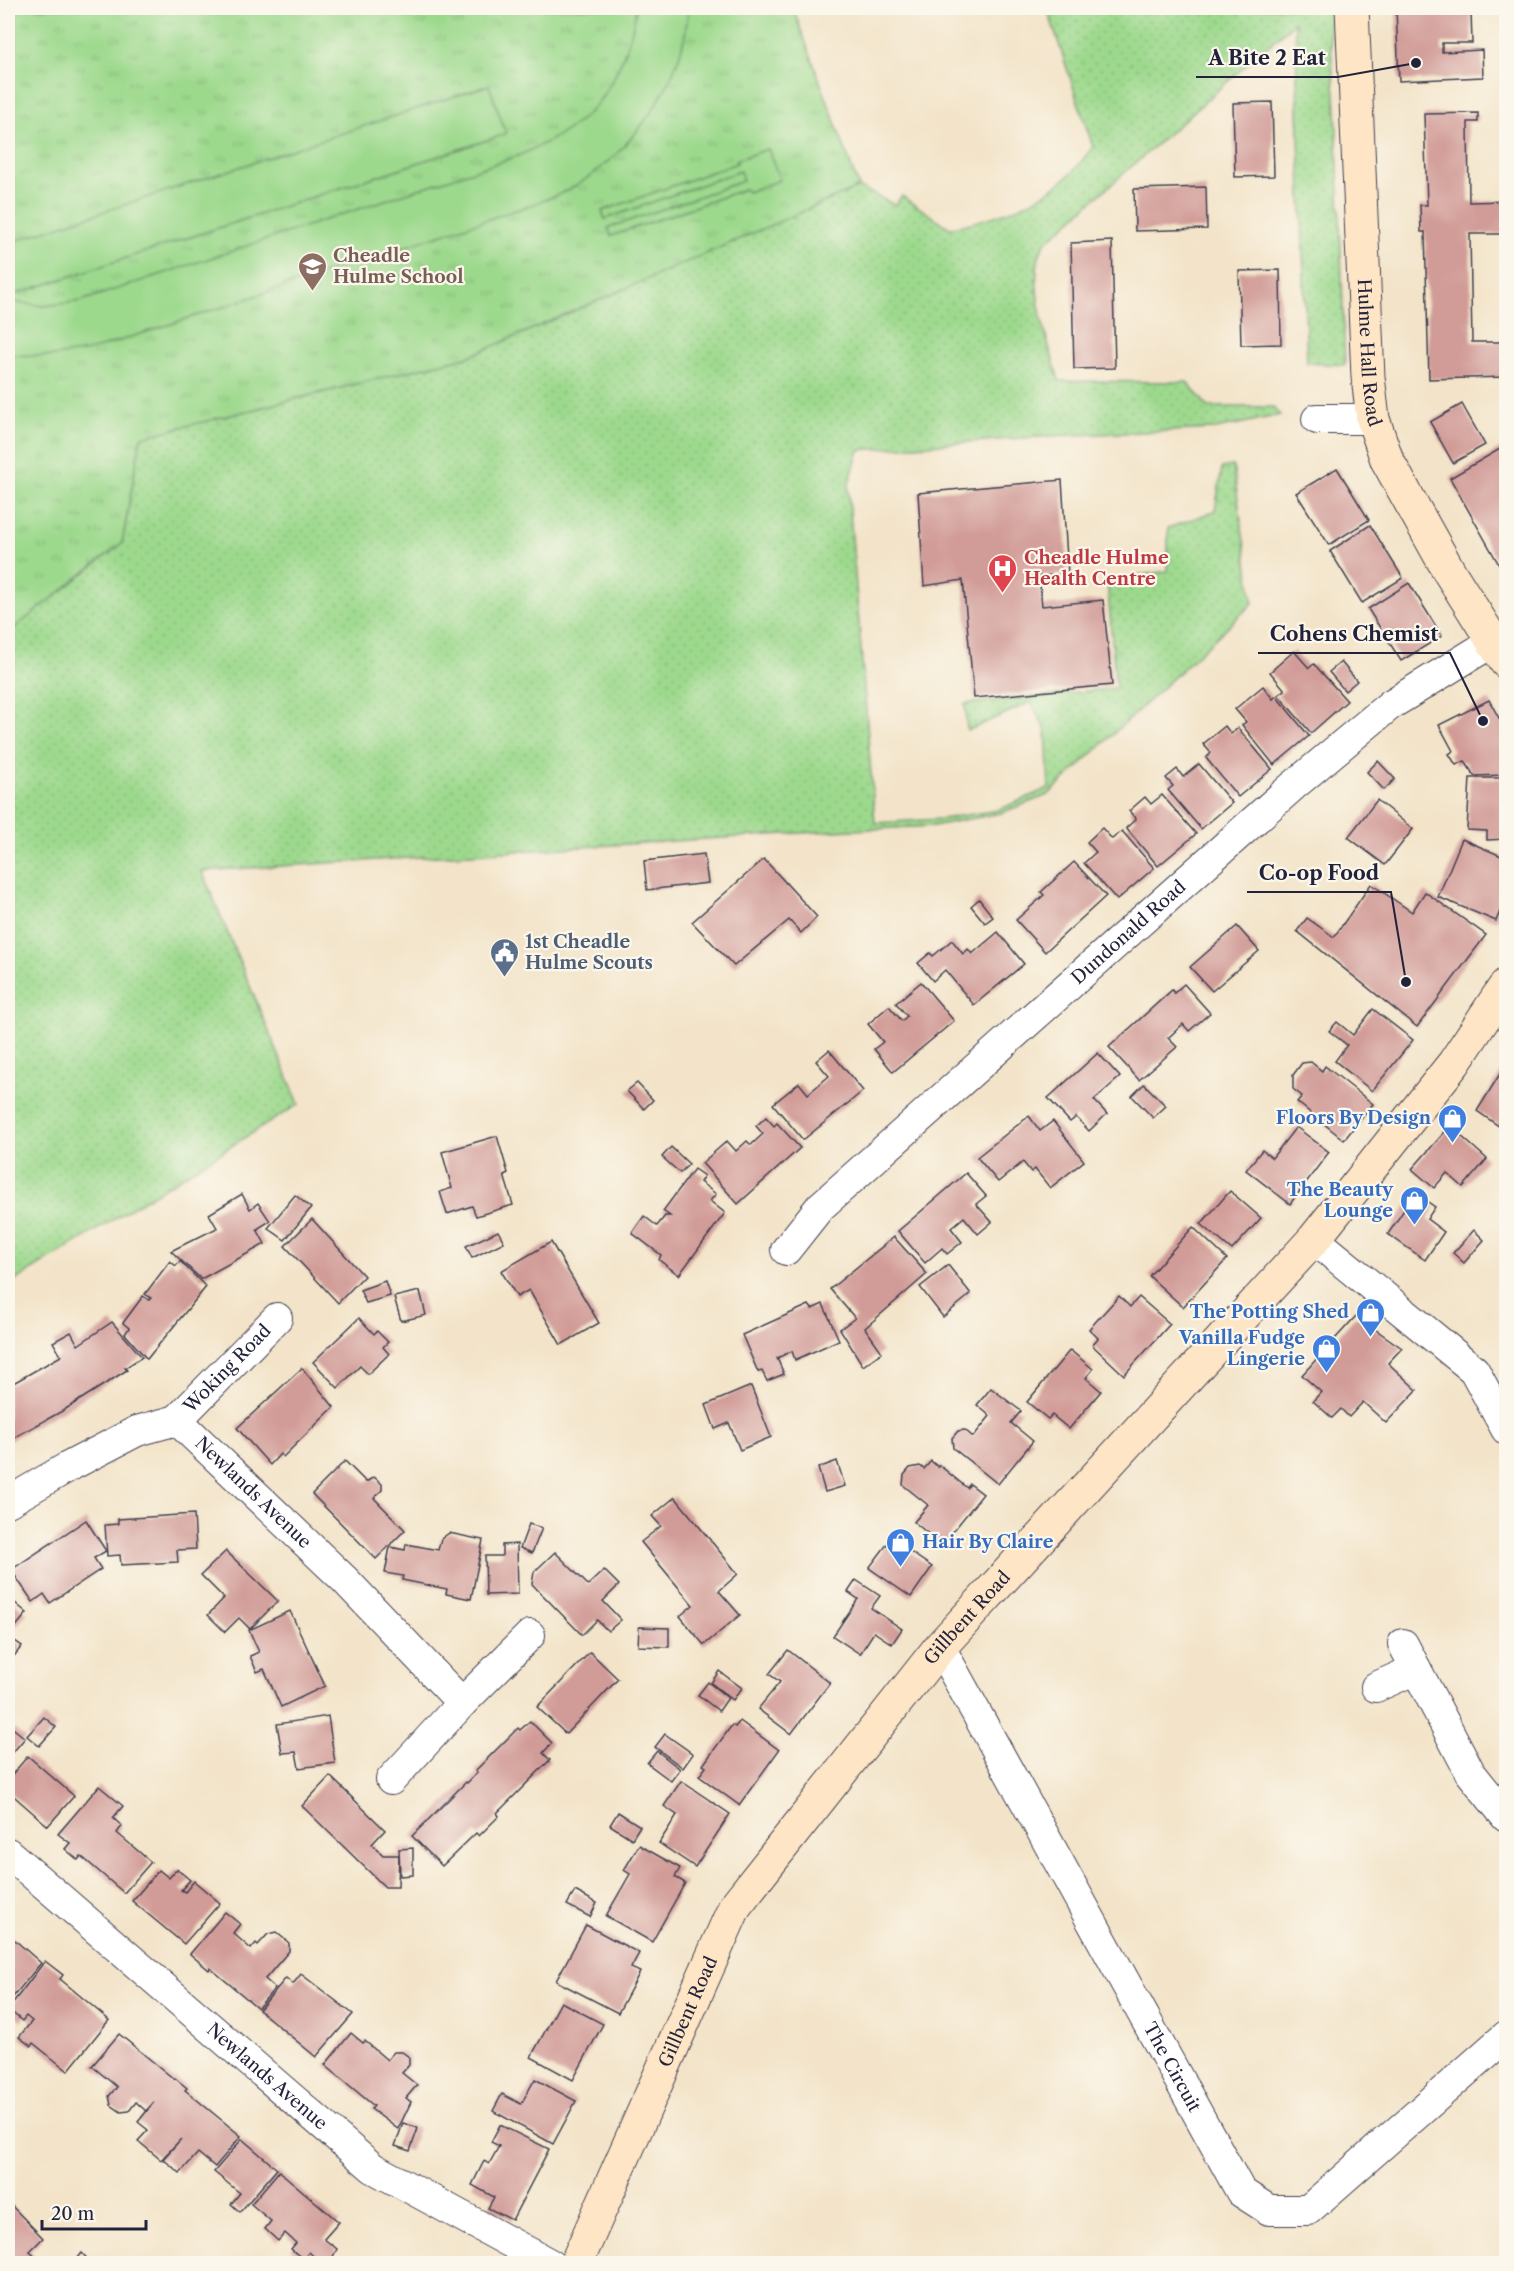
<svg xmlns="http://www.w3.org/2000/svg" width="1514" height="2271" viewBox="0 0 1514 2271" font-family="'Libre Caslon Text',serif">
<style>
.grass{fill:url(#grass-dots);stroke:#607e64;stroke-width:1.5}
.park{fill:url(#park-tufts);stroke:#607e64;stroke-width:1.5}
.pitch{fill:#9dd98d;stroke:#607e64;stroke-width:1.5}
.building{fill:#d19b97}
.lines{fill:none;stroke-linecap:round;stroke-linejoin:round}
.street-casing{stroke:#413f50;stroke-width:32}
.secondary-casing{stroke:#413f50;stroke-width:35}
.street{stroke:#fff;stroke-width:30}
.secondary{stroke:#fde5c5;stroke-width:33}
.labels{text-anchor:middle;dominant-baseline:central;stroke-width:4.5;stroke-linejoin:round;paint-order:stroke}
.education-label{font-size:18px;font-weight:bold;fill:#785e54;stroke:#fbf7ec;text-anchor:start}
.street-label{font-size:18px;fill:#22223b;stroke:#fbf7ec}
.health-label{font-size:18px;font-weight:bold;fill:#be3a42;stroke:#fbf7ec;text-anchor:start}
.service-label{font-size:18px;font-weight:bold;fill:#4e5e75;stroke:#fbf7ec;text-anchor:start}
.shop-label{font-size:18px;font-weight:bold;fill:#366cbe;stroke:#fbf7ec;text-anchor:end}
.leader{fill:none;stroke:#22223b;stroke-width:2}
.callout-dot{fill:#22223b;stroke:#fbf7ec;stroke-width:2}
.callout-label{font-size:20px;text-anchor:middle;font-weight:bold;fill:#22223b;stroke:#fbf7ec;stroke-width:4.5;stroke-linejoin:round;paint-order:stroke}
</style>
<defs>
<pattern id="grass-dots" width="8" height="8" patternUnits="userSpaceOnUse" patternTransform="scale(1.5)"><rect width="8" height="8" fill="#9dd98d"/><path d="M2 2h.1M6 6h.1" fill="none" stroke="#87ba7b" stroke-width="1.8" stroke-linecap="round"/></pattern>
<pattern id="park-tufts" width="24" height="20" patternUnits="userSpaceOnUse" patternTransform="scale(1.5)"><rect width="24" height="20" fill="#9dd98d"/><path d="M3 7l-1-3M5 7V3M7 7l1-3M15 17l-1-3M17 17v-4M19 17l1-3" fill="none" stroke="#87ba7b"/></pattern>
</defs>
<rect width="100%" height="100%" fill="#fbf7ec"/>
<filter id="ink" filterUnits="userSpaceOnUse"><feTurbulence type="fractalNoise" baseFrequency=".0167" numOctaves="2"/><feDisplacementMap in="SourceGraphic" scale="12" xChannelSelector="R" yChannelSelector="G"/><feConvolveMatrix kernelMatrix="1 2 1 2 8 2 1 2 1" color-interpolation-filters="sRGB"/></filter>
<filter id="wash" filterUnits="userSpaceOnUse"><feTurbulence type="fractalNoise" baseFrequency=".008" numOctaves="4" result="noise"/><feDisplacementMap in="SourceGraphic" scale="24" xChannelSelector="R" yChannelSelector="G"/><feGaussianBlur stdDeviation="1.35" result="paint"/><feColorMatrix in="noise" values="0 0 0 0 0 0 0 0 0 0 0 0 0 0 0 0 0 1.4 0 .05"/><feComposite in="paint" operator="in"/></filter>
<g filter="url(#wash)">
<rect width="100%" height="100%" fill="#f3e4c9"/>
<path class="grass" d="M 1047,8 L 1328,8 L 1336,109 L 1345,365 L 1307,363 L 1295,22 L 1045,243 C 1023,278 1049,344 1059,381 L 1187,382 L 1208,407 L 1273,407 L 1280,415 L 1216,429 L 1052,436 L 859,450 L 848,487 L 875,823 L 942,819 L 998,810 L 1049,788 L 1046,731 L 1031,702 L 967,731 L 965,704 L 1116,688 L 1107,580 L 1168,571 L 1168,528 L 1215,511 L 1222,468 L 1233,466 L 1253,603 L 1048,795 L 1001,813 L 933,826 L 833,831 L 202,871 L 299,1104 L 8,1285 L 8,633 L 122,543 L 141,437 L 470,356 L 859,187 L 895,205 L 902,196 L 950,228 C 993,218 1036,206 1069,175 C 1078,167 1085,156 1093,147 Z"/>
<polygon class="park" points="8,8 793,8 859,187 470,356 141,437 122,543 8,633"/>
<g class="pitch">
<path d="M 636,8 L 688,8 C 686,78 631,155 570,189 C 558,196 544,200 531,205 L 89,351 L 53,356 L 8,355 L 8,302 L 45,306 L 81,301 L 515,157 C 539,147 563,135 583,118 C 611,95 632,44 636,8 Z"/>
<polygon points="489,85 506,134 10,296 8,288 8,243"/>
<polygon points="768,149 780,180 747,192 745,189 611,236 608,228 743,181 740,171 605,219 602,211 737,163 736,160"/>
</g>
<g id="blocks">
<g class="building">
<polygon points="1396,8 1442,8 1442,12 1471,11 1472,43 1442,43 1442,52 1482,50 1483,77 1399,81"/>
<polygon points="1272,102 1274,176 1235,177 1233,103"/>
<polygon points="1478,113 1478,122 1468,122 1469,202 1506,201 1506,234 1470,234 1472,342 1506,342 1506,377 1429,379 1425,232 1421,232 1420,205 1427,205 1424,114"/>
<polygon points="1206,187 1207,229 1135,231 1134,189"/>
<polygon points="1112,241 1115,368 1074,369 1071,243"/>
<polygon points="1280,270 1281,344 1241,345 1239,271"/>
<polygon points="1462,404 1485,445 1453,463 1430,422"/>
<polygon points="1505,446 1506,464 1501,467 1506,477 1506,577 1450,478"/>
<polygon points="1337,468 1369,520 1329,545 1296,493"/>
<polygon points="1062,480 1068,574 1039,576 1042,606 1103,600 1112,685 974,698 963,580 924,586 918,493"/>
<polygon points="1370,525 1403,578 1362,603 1330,551"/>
<polygon points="1409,583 1442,636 1401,661 1368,609"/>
<polygon points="1294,651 1309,668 1314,664 1347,701 1311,733 1278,695 1285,690 1270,672"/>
<polygon points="1341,662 1357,681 1345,691 1329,672"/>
<polygon points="1263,686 1273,699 1276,696 1309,736 1274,765 1242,725 1246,722 1235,709"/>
<polygon points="1489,700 1506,731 1506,775 1474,776 1465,761 1456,765 1449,754 1453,751 1439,725"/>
<polygon points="1225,726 1231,734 1238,728 1272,769 1238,797 1206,758 1211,753 1203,744"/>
<polygon points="1378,761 1395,779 1384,790 1367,772"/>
<polygon points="1199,764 1232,803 1201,829 1168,790 1173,786 1166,778 1177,769 1183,777"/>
<polygon points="1470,778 1506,778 1506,839 1487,840 1487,831 1467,830"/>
<polygon points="1162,795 1196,834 1158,866 1126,828 1136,819 1129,811 1145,797 1151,804"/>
<polygon points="1377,800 1413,829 1385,865 1348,837"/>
<polygon points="1102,828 1112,839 1122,831 1154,868 1117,900 1084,863 1096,852 1087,842"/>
<polygon points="1462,839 1506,858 1506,897 1496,921 1438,897"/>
<polygon points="704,854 708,883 647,890 644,861"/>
<polygon points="764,859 817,917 801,933 789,920 734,966 692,922"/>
<polygon points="1074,862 1106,896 1045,952 1016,920 1044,895 1041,892"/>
<polygon points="1371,884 1412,912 1425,892 1486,935 1417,1027 1297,931 1307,918 1334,937"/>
<polygon points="979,899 993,917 985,923 971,906"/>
<polygon points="1237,926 1259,951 1212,991 1190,967"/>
<polygon points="998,932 1024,964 974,1005 945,970 933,981 918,963 930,953 933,956 952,940 963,954 968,949 972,954"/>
<polygon points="921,982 954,1021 893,1072 874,1049 883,1042 868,1024 889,1006 902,1021 907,1016 896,1003"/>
<polygon points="1184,984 1210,1013 1189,1031 1183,1024 1168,1038 1177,1047 1139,1080 1109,1047 1172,990 1174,993"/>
<polygon points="1373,1009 1413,1040 1372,1091 1335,1061 1347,1045 1329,1031 1337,1022 1353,1035"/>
<polygon points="829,1050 863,1091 803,1140 773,1104 799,1083 808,1094 829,1076 816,1061"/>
<polygon points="1098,1053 1120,1077 1094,1100 1107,1114 1089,1131 1076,1117 1070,1122 1048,1098"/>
<polygon points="1311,1062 1322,1071 1325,1066 1373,1104 1344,1140 1297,1102 1302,1096 1293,1089 1293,1075 1302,1063"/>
<polygon points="1506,1064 1506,1131 1477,1111"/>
<polygon points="637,1083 653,1100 644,1109 627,1091"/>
<polygon points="1144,1084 1166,1106 1153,1118 1132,1096"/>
<polygon points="1029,1116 1040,1131 1053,1121 1084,1161 1050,1188 1035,1169 1031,1172 1023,1162 998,1182 977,1157"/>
<polygon points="766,1117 774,1126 777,1123 800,1148 738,1204 702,1163 727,1141 736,1151 747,1141 751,1145 763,1134 756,1126"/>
<polygon points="1450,1126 1487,1159 1463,1187 1447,1173 1434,1188 1412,1169"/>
<polygon points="1296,1127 1329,1152 1290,1204 1246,1170 1262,1150 1272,1158"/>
<polygon points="497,1136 508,1173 504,1175 513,1205 476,1216 472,1206 447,1214 440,1192 452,1188 442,1152"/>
<polygon points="671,1147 689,1164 680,1173 662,1157"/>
<polygon points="694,1169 704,1176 700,1182 716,1194 710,1201 725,1213 679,1275 659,1260 661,1255 632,1233 644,1216 657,1226 665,1216 670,1216 663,1211"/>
<polygon points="966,1173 986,1196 976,1204 992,1222 978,1234 964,1217 951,1228 962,1242 947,1254 942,1248 925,1263 898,1231"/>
<polygon points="1230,1191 1261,1218 1232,1250 1201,1224"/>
<polygon points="1415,1193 1435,1207 1427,1219 1444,1232 1425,1260 1388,1234"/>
<polygon points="242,1194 250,1209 258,1203 270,1221 257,1229 265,1244 201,1279 171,1251 217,1228 209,1214"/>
<polygon points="295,1195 311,1208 285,1240 268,1228"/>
<polygon points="312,1219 364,1276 338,1303 285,1246"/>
<polygon points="1193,1227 1227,1259 1183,1307 1149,1276"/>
<polygon points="1474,1230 1484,1240 1464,1263 1453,1253"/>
<polygon points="498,1231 504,1242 472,1258 466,1246"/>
<polygon points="894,1237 927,1274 865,1328 882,1352 863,1366 840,1329 855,1318 830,1289"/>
<polygon points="551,1242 599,1323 561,1345 529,1290 517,1297 501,1271"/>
<polygon points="170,1261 176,1266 180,1261 206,1287 147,1359 125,1334 129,1328 123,1323 143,1296 149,1300 151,1298 145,1294"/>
<polygon points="948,1265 971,1294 943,1317 920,1287"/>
<polygon points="385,1281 390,1296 366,1303 360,1290"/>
<polygon points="420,1291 426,1315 401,1321 394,1297"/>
<polygon points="1119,1296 1130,1307 1139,1297 1170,1324 1124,1375 1092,1345 1098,1338 1089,1329"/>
<polygon points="823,1304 839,1340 795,1360 792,1351 777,1358 784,1374 767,1381 762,1371 758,1372 742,1335 809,1305 812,1309"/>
<polygon points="1356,1316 1402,1348 1388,1363 1417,1390 1386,1423 1363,1402 1349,1417 1341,1409 1332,1418 1313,1401 1321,1392 1302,1375"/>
<polygon points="359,1318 374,1334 377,1331 388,1342 383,1347 389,1354 368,1374 360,1366 338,1388 313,1362"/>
<polygon points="112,1322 142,1357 125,1368 127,1370 64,1410 8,1441 8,1386 61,1356 53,1342 71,1332 78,1345"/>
<polygon points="1070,1350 1093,1369 1086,1378 1101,1391 1069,1429 1052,1415 1048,1419 1027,1402"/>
<polygon points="302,1368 334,1407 283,1457 280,1454 270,1465 237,1428"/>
<polygon points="751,1386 771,1437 740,1450 729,1423 715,1429 706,1405"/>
<polygon points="991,1388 1021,1411 1011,1423 1033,1441 998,1484 953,1448 952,1438 958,1431 965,1430 973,1437 990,1416 977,1405"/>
<polygon points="345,1461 366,1482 374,1477 382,1484 382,1490 374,1498 405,1530 376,1559 312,1494"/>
<polygon points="837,1461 845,1486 825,1492 818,1468"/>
<polygon points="931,1461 938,1467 939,1465 967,1488 970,1484 983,1494 942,1545 914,1522 928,1505 903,1485 904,1475 910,1468 920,1466 924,1469"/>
<polygon points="675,1497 738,1574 719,1591 740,1615 704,1645 680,1616 693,1605 641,1542 661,1526 652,1516"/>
<polygon points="194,1514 196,1549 177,1550 178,1562 121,1565 120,1555 107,1556 105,1525 118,1524 118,1519"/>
<polygon points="86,1520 106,1551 94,1558 101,1569 50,1603 44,1594 33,1602 11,1570"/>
<polygon points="529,1524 542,1528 532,1553 520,1548"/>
<polygon points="449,1533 483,1540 471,1599 446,1594 447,1589 402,1580 403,1576 385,1573 390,1547 405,1550 406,1544 438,1550 441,1539"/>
<polygon points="891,1539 932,1567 911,1597 869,1568"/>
<polygon points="517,1544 518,1594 486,1595 485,1556 502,1556 502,1545"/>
<polygon points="226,1551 278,1601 250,1629 239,1618 225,1632 208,1615 224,1598 201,1575"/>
<polygon points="555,1552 588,1585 604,1570 619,1585 603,1601 621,1620 608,1631 597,1620 582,1635 532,1584 534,1572"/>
<polygon points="856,1580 880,1596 871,1608 902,1629 892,1644 874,1632 860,1654 833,1636 858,1599 848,1592"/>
<polygon points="8,1597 27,1613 8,1636 22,1646 8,1664"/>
<polygon points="290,1611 325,1686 281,1707 264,1669 257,1672 250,1656 259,1652 249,1630"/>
<polygon points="639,1627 669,1628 669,1647 638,1646"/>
<polygon points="788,1650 830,1683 791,1734 758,1709 780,1682 769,1674"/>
<polygon points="590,1652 618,1679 566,1734 537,1707"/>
<polygon points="719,1671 742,1688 733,1700 711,1683"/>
<polygon points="708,1682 728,1698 719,1711 698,1695"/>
<polygon points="328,1716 335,1763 299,1768 296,1752 282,1753 277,1724"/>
<polygon points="44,1717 56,1727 39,1746 27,1736"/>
<polygon points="530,1721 552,1743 543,1753 550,1760 497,1813 499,1816 479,1836 476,1833 442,1866 412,1836 466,1782 467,1783 477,1773 475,1771 518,1728 520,1730"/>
<polygon points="740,1721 779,1750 739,1805 699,1776 706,1767 703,1765 732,1725 735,1727"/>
<polygon points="14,1729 25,1738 8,1758 8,1735"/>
<polygon points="665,1734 693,1754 683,1768 655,1747"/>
<polygon points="657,1751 680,1769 671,1781 647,1763"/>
<polygon points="28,1756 74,1796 48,1826 8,1791 8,1779"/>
<polygon points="330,1776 385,1830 372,1844 383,1855 399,1855 398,1887 385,1887 302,1806"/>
<polygon points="681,1781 730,1814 695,1867 659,1843 677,1815 664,1806"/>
<polygon points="99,1786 123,1806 113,1818 122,1826 117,1833 151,1862 124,1893 81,1856 78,1860 65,1849 70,1843 58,1834"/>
<polygon points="618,1812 640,1826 632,1839 610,1825"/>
<polygon points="639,1845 680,1868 675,1877 685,1883 652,1942 606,1916 630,1874 624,1870"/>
<polygon points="413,1848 413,1875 400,1876 399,1849"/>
<polygon points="177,1869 190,1880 181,1890 185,1892 194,1881 220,1903 184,1944 132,1901 159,1870 169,1878"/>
<polygon points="575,1891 597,1903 590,1917 567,1905"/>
<polygon points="225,1912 240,1924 233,1933 251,1949 256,1943 258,1945 268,1934 276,1932 289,1943 289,1951 265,1979 275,1988 258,2008 210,1968 209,1970 190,1954"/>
<polygon points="586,1925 639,1953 631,1968 640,1972 618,2013 556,1981"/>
<polygon points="8,1934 41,1963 8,2003"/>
<polygon points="45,1961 63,1975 60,1979 109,2020 68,2071 33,2043 31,2046 19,2037 32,2021 26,2016 22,2021 8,2009"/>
<polygon points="301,1974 353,2014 316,2057 259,2010 286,1978 293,1984"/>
<polygon points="561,2002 603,2024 573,2080 531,2057"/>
<polygon points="351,2033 363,2043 365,2041 387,2060 394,2052 402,2052 409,2057 409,2065 402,2073 417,2085 406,2098 411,2102 398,2129 371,2109 374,2106 325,2065"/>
<polygon points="119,2034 174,2079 175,2078 187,2088 185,2090 241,2136 215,2167 198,2153 180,2173 163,2159 181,2139 161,2160 138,2141 148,2130 138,2122 154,2102 146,2111 136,2102 129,2111 121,2112 111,2105 109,2096 117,2087 92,2066"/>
<polygon points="535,2079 576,2101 553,2144 493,2111 502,2094 521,2104"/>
<polygon points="403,2123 418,2128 410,2151 395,2146"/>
<polygon points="500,2125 549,2149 512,2220 488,2208 494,2197 472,2185 484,2161 489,2164 499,2146 491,2142"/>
<polygon points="242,2139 277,2169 240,2212 231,2204 240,2193 214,2172"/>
<polygon points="279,2171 339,2222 324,2239 337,2249 329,2264 322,2264 309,2252 303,2259 291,2249 296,2243 285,2233 278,2241 265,2229 271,2221 251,2204"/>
<polygon points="8,2202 43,2238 30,2251 38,2261 43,2257 50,2264 8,2264"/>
<polygon points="82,2253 92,2264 73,2264"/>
</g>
</g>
</g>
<g filter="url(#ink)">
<use href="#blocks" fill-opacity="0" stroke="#413f50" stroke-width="1.5"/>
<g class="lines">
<defs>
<g id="street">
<polyline points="1317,419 1373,419"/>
<polyline points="1314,1239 1474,1370 1506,1429"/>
<path id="s1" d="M 786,1250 L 820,1207 L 1293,786 L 1390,705 L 1494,641"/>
<path id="s2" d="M 177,1420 L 277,1318"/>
<path id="s3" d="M 8,1502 L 68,1467 L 137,1431 L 177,1420 L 345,1580 L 462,1703"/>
<polyline points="1403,1644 1470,1772 1506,1817"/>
<path id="s4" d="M 940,1647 L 1241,2192 L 1269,2210 L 1308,2210 L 1506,2036"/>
<polyline points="1376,1687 1416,1669"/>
<polyline points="391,1780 462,1703 530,1635"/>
<path id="s5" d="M 8,1853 L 373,2168 L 550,2264"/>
</g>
<g id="secondary">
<path id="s6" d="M 1352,8 L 1368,377 L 1373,419 L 1387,460 L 1450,573 L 1506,662"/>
<path id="s7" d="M 576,2264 L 735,1906 L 940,1647 L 1314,1239 L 1454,1063 L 1506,985"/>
</g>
</defs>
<use href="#street" class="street-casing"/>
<use href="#secondary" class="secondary-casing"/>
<use href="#street" class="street"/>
<use href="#secondary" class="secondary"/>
</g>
</g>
<defs>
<symbol id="school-pin" viewBox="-11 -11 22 30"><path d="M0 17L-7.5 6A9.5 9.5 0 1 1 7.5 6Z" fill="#8d6e63" stroke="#fbf7ec"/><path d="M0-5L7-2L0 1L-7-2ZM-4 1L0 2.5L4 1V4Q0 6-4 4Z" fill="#fff"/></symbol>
<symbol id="hospital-pin" viewBox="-11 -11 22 30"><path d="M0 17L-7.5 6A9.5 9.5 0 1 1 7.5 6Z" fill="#e0444e" stroke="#fbf7ec"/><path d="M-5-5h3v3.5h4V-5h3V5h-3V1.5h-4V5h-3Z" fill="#fff"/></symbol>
<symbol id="civic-pin" viewBox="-11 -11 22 30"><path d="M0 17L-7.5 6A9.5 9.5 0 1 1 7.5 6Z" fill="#5c6f8a" stroke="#fbf7ec"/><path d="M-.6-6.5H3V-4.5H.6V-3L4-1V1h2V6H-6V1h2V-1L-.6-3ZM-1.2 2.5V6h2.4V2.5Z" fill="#fff"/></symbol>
<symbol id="shop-pin" viewBox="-11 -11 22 30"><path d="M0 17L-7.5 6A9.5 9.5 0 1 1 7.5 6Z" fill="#3f7fe0" stroke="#fbf7ec"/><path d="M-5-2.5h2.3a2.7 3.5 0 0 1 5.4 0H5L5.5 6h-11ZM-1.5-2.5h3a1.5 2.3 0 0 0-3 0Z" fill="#fff"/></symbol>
</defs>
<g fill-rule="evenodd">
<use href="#school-pin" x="296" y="250" width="33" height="45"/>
<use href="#hospital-pin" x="986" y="552" width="33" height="45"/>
<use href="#civic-pin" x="488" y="936" width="33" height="45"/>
<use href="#shop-pin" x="1436" y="1102" width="33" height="45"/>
<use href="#shop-pin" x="1398" y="1184" width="33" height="45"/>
<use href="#shop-pin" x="1354" y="1296" width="33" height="45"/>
<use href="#shop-pin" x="1310" y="1332" width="33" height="45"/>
<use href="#shop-pin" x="884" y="1526" width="33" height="45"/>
</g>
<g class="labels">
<g class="education-label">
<text x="333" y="256">Cheadle<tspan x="333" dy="21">Hulme School</tspan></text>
</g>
<g class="street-label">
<text stroke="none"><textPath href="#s6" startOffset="345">Hulme Hall Road</textPath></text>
<text stroke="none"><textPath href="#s1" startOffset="468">Dundonald Road</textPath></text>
<text stroke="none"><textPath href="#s2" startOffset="72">Woking Road</textPath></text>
<text stroke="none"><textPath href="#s3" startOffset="294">Newlands Avenue</textPath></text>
<text stroke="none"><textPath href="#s7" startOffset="762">Gillbent Road</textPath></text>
<text stroke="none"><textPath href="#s7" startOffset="276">Gillbent Road</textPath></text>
<text stroke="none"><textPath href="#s4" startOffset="480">The Circuit</textPath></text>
<text stroke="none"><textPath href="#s5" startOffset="342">Newlands Avenue</textPath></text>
</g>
<g class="health-label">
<text x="1024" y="558">Cheadle Hulme<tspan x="1024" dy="21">Health Centre</tspan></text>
</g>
<g class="service-label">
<text x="525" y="942">1st Cheadle<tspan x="525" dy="21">Hulme Scouts</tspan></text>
</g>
<g class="shop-label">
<text x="1431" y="1118">Floors By Design</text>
<text x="1393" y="1190">The Beauty<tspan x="1393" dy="21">Lounge</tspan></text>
<text x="1349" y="1312">The Potting Shed</text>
<text x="1305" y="1338">Vanilla Fudge<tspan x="1305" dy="21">Lingerie</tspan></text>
<text x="922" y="1542" text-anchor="start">Hair By Claire</text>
</g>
</g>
<path class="leader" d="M1416 63L1338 77H1196M1483 721L1450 653H1258M1406 982L1391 892H1247"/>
<g class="callout-dot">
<circle cx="1416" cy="63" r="6"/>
<circle cx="1483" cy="721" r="6"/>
<circle cx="1406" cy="982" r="6"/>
</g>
<g class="callout-label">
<text x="1267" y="65">A Bite 2 Eat</text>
<text x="1354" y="641">Cohens Chemist</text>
<text x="1319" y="880">Co-op Food</text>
</g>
<rect width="1514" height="2271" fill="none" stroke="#fbf7ec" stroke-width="30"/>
<path d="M42 2220v9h104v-9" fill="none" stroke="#22223b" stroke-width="3"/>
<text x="51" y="2220" font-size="18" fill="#22223b" stroke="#fbf7ec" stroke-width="4.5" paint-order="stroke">20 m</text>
</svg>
